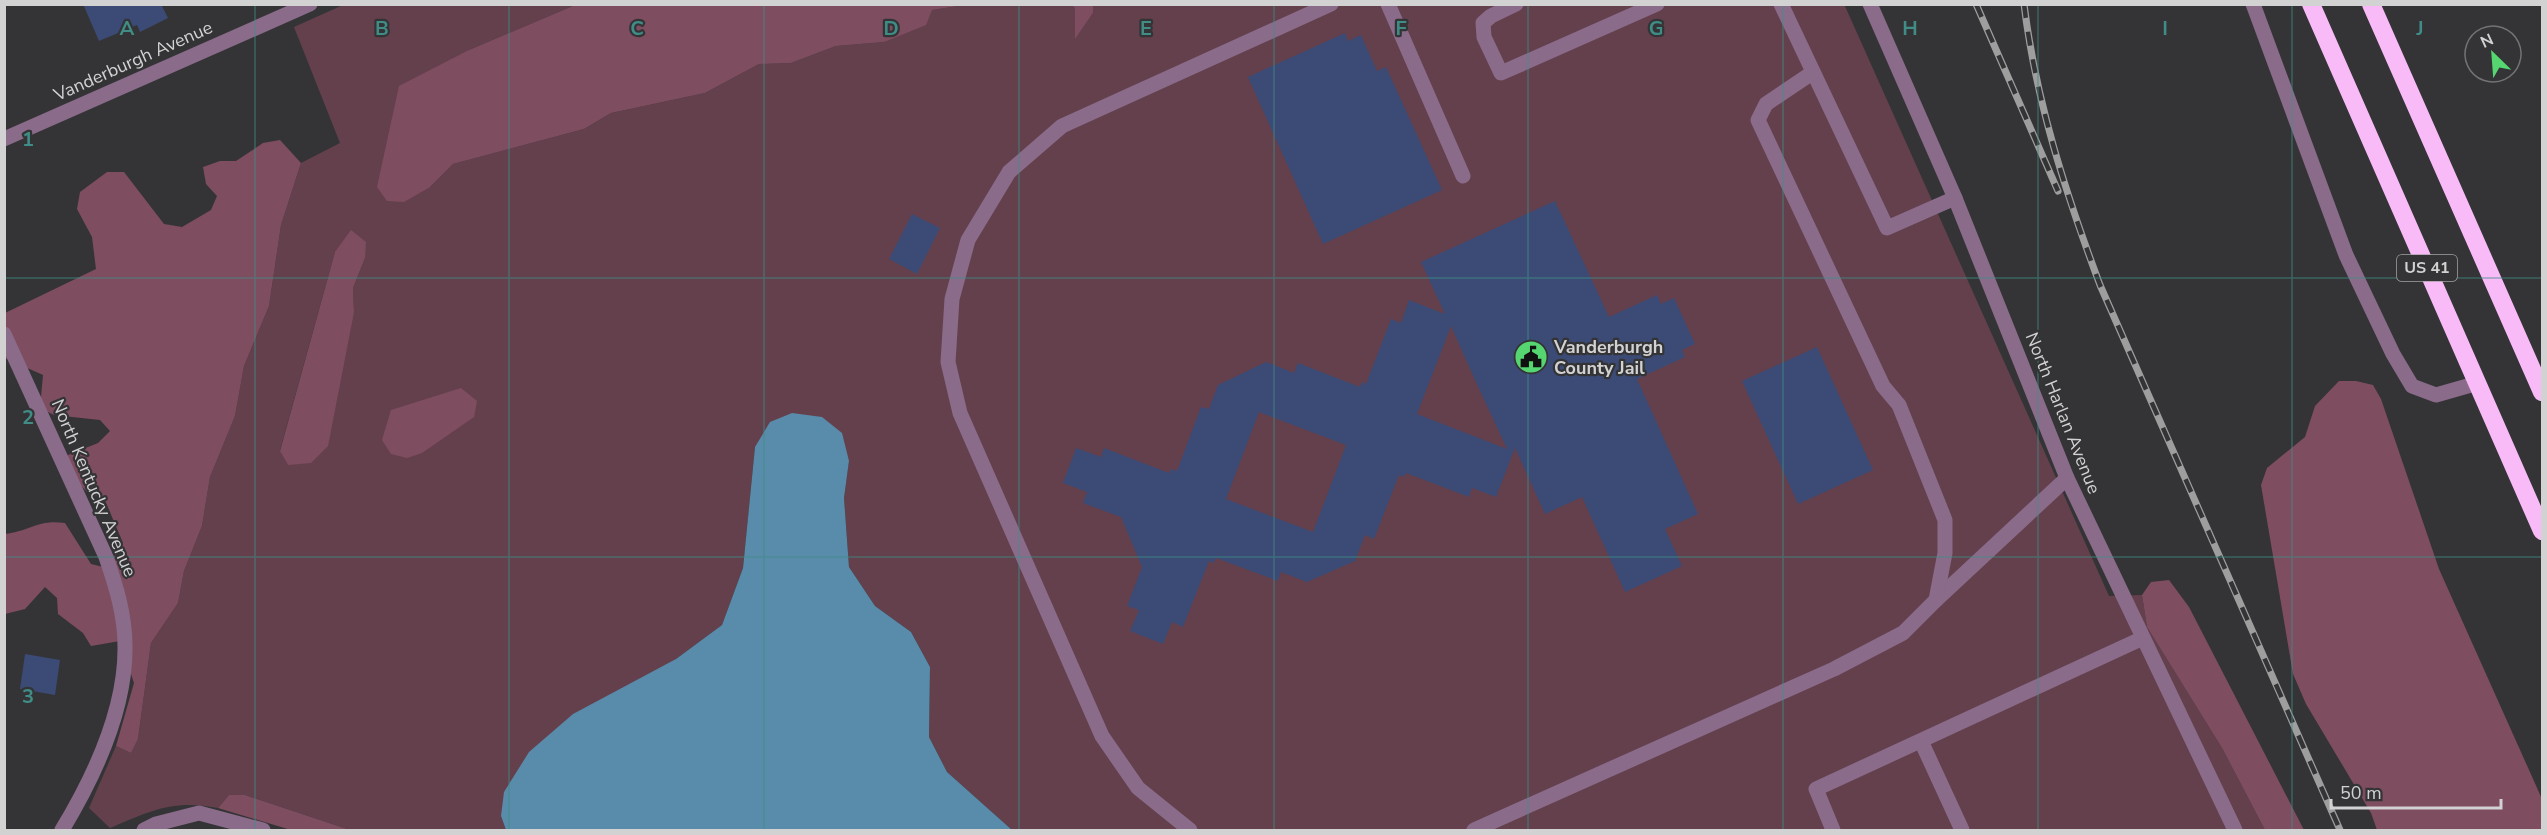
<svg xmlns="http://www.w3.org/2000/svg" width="2547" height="835" viewBox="0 0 2547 835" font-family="'Nunito Sans',sans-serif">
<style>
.green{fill:#64404d;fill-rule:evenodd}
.forest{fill:#7f4d60}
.water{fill:#598baa}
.building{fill:#3b4b75;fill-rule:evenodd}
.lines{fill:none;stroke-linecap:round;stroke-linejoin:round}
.minor{stroke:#8a6b8a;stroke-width:15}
.highway{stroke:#f8bbf8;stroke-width:18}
.rail-casing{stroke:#9e9e9f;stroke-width:7}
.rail{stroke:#343436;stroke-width:4.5;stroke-dasharray:14;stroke-linecap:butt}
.grid{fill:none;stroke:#408d87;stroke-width:1.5;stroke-opacity:0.55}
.labels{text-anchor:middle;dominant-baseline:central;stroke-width:4.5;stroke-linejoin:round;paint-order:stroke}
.shield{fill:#343436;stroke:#a3a3a4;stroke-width:1.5}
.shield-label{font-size:16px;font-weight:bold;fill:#d2d2d3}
.street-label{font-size:18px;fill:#d2d2d3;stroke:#343436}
.poi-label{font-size:18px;font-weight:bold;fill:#d2d2d3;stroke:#343436;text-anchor:start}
.grid-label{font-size:20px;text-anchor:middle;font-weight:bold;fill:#408d87;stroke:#343436;stroke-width:4.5;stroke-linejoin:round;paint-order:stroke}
</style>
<rect width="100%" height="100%" fill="#343436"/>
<path class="green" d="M 1093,4 L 1844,4 L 2109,596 L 2142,595 L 2147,627 L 2222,748 L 2265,830 L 1012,830 L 947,772 L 929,737 L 930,667 L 911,632 L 875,606 L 849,567 L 844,498 L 849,461 L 755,447 L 743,568 L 722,625 L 676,659 L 501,816 L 506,830 L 350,830 L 245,795 L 229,795 L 218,808 C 173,799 150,811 110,828 L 89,808 L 116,746 L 131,753 L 138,739 L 151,643 L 178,603 L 184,571 L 202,526 L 210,477 L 235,416 L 244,366 L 269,306 L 281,225 L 301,163 L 340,143 L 294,27 L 343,5 L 575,5 L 469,50 L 430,187 L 453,164 L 584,129 L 611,113 L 705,93 L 759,64 L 791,63 L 836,46 L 884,42 L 932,10 L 965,5 L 1071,5 L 1075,8 L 1075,38 L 1093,13 ZM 335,252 L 365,258 L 353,288 L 354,312 L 288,465 L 280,450 Z"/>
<g class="forest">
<polygon points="575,5 575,4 965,5 932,10 926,25 884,42 836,46 791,63 759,64 705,93 611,113 584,129 453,164 430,187 404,202 387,201 377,187 399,86 469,50"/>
<polygon points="1071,5 1093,5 1093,13 1075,39 1075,8"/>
<path d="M 280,140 L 301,163 L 281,225 L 269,306 L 244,366 L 235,416 L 210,477 L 202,526 L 184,571 L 178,603 L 151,643 L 138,739 L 131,753 L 116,746 L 134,683 L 120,641 L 91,646 L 83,633 L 58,614 L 57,598 L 45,587 L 25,609 L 5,614 L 5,534 C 30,531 38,519 65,523 L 91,564 L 107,568 L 123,543 L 104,498 L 89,494 L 67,471 L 68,455 L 98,443 L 110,431 L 100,420 L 54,415 L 40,408 L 43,375 L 5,358 L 5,313 L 96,269 L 92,237 L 77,209 L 80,192 L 107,172 L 124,172 L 164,224 L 182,227 L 211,210 L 217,196 L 206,184 L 203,167 L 220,161 L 236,161 L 263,143 Z"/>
<polygon points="351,230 366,242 365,258 353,288 354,312 328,446 311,463 288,465 280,451 335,252"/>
<polygon points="2339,381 2356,381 2373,385 2381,399 2439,569 2542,799 2542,830 2377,830 2371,813 2306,704 2293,674 2261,485 2267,468 2305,437 2315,406"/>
<polygon points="461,388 477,401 474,417 422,453 407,458 391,454 382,440 391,410"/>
<polygon points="2169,580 2189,607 2304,830 2265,830 2222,748 2147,627 2142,595 2151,582"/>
<polygon points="229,795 245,795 350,830 291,830 218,808"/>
</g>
<polygon class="water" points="792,413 822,417 842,433 849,461 844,498 849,567 875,606 911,632 930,667 929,737 947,772 1012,830 506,830 501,816 504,792 529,752 573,714 676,659 722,625 743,568 755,447 770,422"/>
<g class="building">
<polygon points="83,4 161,4 168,18 140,32 137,25 99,41"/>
<polygon points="1345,33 1348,41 1361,35 1377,71 1386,67 1442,190 1323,244 1248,77"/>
<path d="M 1555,201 L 1609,317 L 1657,295 L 1661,304 L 1674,298 L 1695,344 L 1682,350 L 1685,357 L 1637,379 L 1698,514 L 1665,529 L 1682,566 L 1625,592 L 1582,497 L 1545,514 L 1515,448 L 1496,497 L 1472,488 L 1469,497 L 1406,473 L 1404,477 L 1399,475 L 1374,539 L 1365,535 L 1355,561 L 1307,582 L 1281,572 L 1278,581 L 1216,558 L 1214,563 L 1209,561 L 1183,627 L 1172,622 L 1163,644 L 1130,631 L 1139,610 L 1127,606 L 1142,567 L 1121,517 L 1083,503 L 1087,492 L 1063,483 L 1076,448 L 1101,457 L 1104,448 L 1169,473 L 1171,469 L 1177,471 L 1201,407 L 1209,409 L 1218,385 L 1266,362 L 1294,373 L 1298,363 L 1360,387 L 1362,382 L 1366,384 L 1391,319 L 1401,323 L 1409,300 L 1445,314 L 1421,262 ZM 1451,326 L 1475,380 L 1507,449 L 1417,414 ZM 1259,412 L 1346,445 L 1313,532 L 1226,499 Z"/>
<polygon points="912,214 940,228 917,274 889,259"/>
<polygon points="1817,347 1873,470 1798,504 1742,381"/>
<polygon points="25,654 60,660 55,695 20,689"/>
</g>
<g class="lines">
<g class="minor">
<polyline points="1388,4 1463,176"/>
<polyline points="1516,4 1491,16 1483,23 1484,37 1501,73 1657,4"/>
<polyline points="1781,4 1887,228 1955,198"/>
<polyline points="1870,4 1955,198 2067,478 2235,830"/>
<polyline points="2253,4 2346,255 2393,354 2412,386 2436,395 2478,383"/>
<polyline points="4,139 310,4"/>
<path d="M 4,334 L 106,557 C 116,586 125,615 125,646 C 126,710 94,777 62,830"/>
<polyline points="1936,600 2067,478"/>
<polyline points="1921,741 1962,830"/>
<polyline points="144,830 156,824 199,813 263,830"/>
<polyline points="1190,830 1138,788 1102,736 960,413 948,362 952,299 968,240 1009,172 1062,126 1331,4"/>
<polyline points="1474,830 1834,669 1903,633 1936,600 1945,553 1945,520 1899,405 1883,386 1758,120 1766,104 1812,73"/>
<polyline points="1833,830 1816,789 2143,638"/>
</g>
<g class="highway">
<polyline points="2311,4 2542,531"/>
<polyline points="2371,4 2542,392"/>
</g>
<defs>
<g id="rail">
<polyline points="1976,4 2058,191"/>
<path d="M 2024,4 C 2036,102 2066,194 2100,285 L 2340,830"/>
</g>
</defs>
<use href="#rail" class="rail-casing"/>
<use href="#rail" class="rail"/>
</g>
<path class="grid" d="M 255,4 L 255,830M 509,4 L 509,830M 764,4 L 764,830M 1019,4 L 1019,830M 1274,4 L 1274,830M 1528,4 L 1528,830M 1783,4 L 1783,830M 2038,4 L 2038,830M 2292,4 L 2292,830M 4,278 L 2542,278M 4,557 L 2542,557"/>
<defs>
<symbol id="civic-disc" viewBox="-11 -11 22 22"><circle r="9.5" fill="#55d671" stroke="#343436"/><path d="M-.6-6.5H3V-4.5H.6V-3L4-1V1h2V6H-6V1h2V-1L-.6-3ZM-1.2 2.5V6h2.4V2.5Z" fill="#111"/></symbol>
</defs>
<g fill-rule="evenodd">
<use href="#civic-disc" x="1512" y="338" width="38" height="38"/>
</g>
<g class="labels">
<rect class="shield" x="2397" y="255" width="60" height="26" rx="4.5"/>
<g class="shield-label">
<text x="2427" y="268">US 41</text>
</g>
<g class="street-label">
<text transform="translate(133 61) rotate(-24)">Vanderburgh Avenue</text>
<text transform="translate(2063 413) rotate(68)">North Harlan Avenue</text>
<text transform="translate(94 488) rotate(67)">North Kentucky Avenue</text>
</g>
<g class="poi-label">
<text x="1554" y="347">Vanderburgh<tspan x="1554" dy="21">County Jail</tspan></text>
</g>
</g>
<g class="grid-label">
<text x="127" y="35">A</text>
<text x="382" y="35">B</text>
<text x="637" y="35">C</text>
<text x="891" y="35">D</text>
<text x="1146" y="35">E</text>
<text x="1401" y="35">F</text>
<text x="1656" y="35">G</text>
<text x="1910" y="35">H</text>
<text x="2165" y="35">I</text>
<text x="2420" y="35">J</text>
<text x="28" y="146">1</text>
<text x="28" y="424">2</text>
<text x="28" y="703">3</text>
</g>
<rect width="2547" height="835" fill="none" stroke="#d2d2d3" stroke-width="12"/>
<g transform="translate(2493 54) rotate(335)"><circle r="28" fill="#343436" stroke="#737375" stroke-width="1.5"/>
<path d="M0-4.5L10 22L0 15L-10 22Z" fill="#55d671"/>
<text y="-9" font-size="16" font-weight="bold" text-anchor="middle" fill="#d2d2d3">N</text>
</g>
<path d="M2331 799v9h170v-9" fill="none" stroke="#d2d2d3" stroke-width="3"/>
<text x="2340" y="799" font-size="18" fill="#d2d2d3" stroke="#343436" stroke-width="4.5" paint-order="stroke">50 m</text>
</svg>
